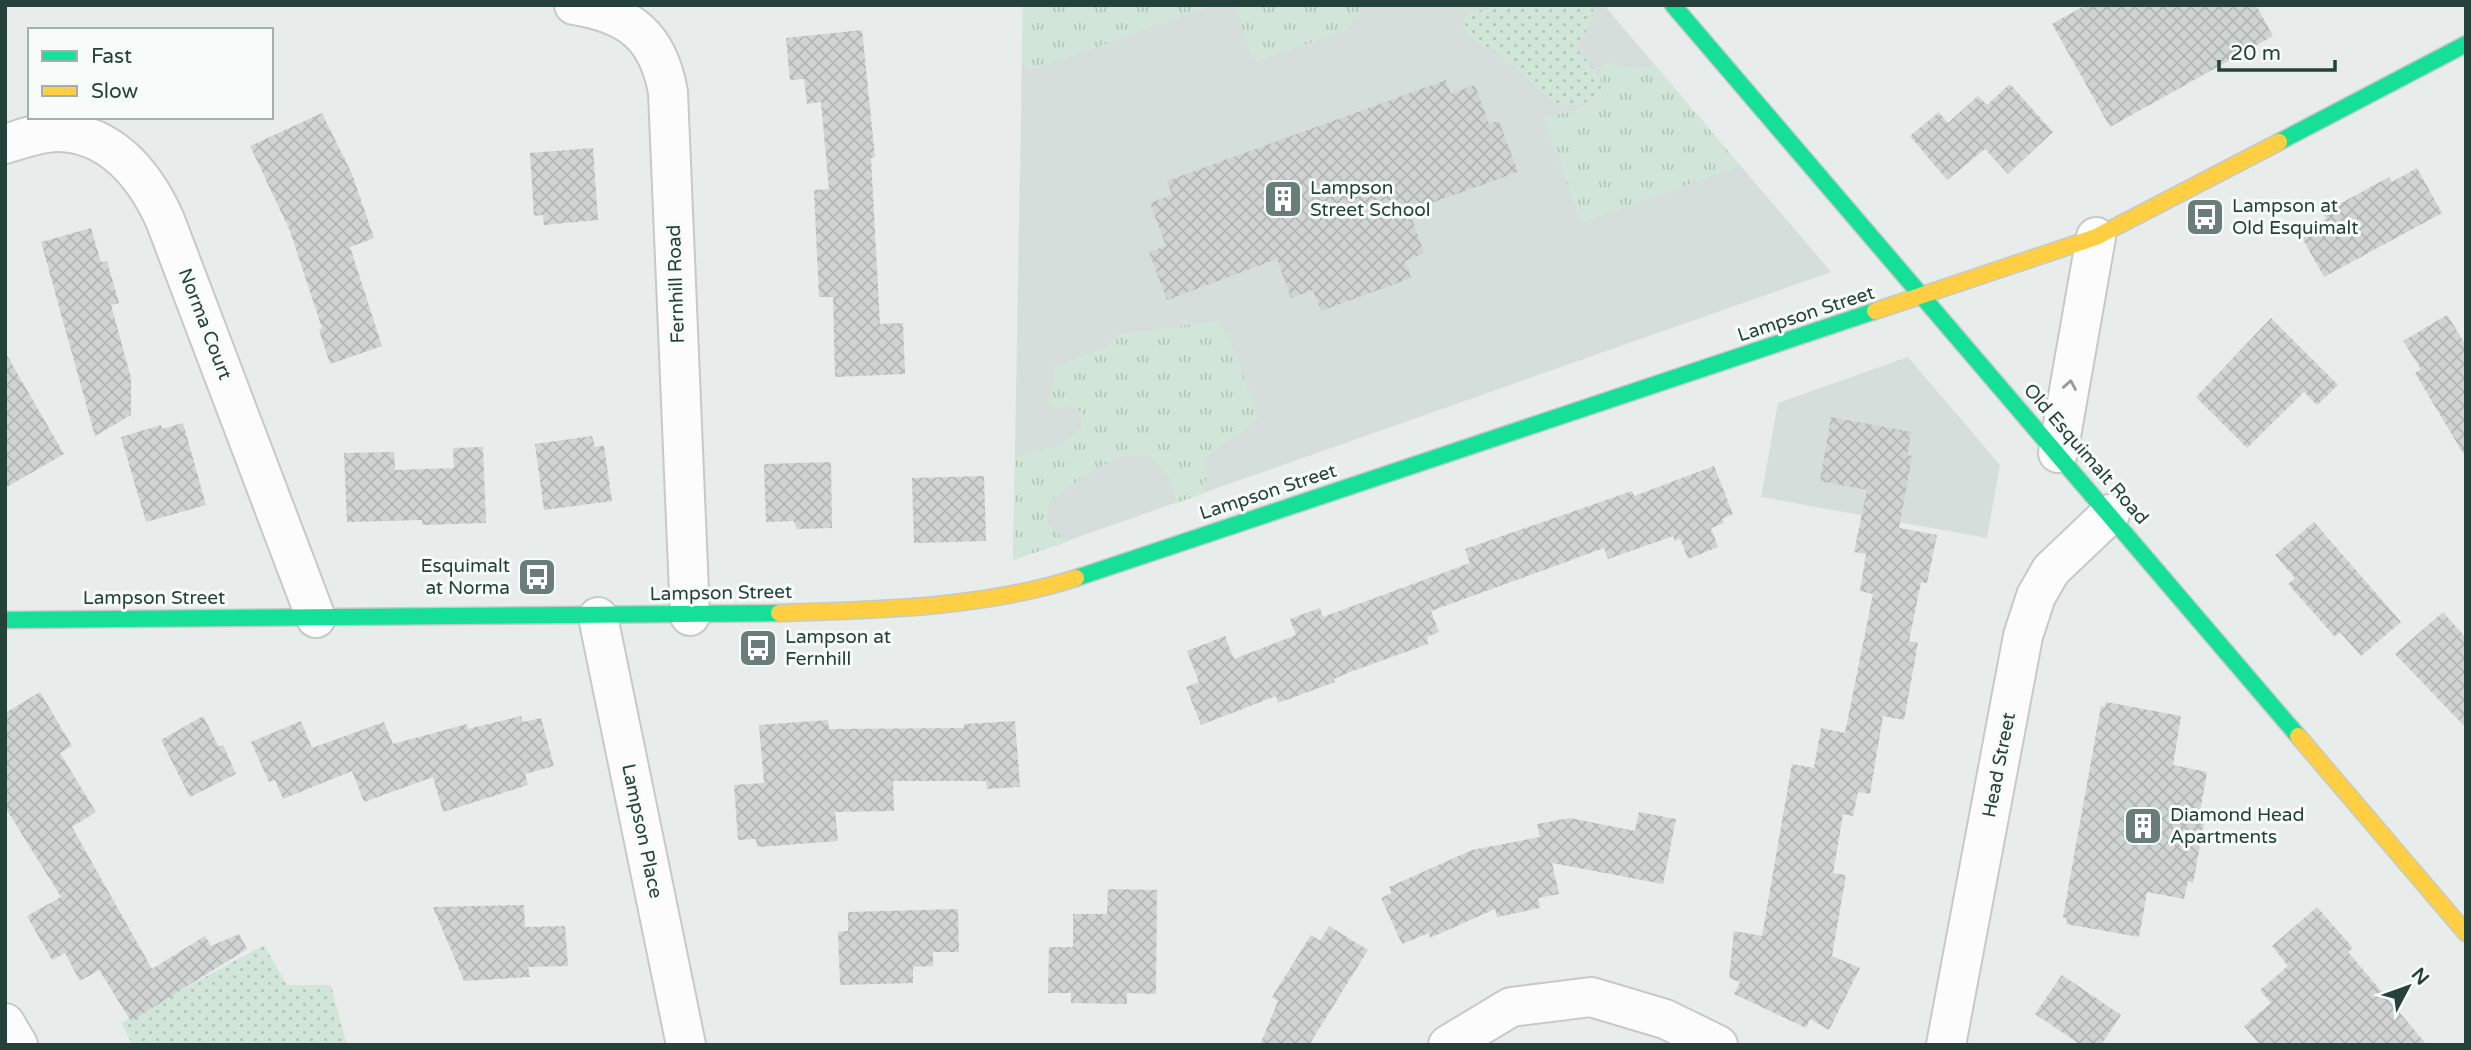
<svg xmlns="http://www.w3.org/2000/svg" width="2471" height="1050" viewBox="0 0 2471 1050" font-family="'Varela Round',sans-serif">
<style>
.built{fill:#d6dedb}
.grass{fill:url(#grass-tufts)}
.park{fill:url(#park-dots)}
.building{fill:url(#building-cross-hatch)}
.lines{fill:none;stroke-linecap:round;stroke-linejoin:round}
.street-casing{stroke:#c5cac8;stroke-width:42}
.fast-casing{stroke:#c3cbc8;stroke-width:19}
.slow-casing{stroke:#c3cbc8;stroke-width:19}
.street{stroke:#fcfcfc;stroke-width:38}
.fast{stroke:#16e098;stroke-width:16}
.slow{stroke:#ffcf43;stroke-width:16}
.oneway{stroke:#909f9b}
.labels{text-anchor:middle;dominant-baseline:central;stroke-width:6;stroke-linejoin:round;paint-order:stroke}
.poi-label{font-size:19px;fill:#24423a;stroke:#f7fbf9;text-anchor:start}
.street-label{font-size:19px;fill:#24423a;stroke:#f7fbf9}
</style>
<defs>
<pattern id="grass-tufts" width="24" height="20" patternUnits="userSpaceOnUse" patternTransform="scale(1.75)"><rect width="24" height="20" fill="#d1e6d8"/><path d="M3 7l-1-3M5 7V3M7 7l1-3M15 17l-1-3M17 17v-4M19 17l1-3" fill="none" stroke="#b3c6ba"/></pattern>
<pattern id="park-dots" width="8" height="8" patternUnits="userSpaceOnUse" patternTransform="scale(1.75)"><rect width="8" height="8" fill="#d1e6d8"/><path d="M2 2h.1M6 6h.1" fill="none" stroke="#b3c6ba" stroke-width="1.8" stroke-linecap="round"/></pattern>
<pattern id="building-cross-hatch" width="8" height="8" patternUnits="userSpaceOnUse" patternTransform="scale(1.75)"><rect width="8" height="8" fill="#cfd4d2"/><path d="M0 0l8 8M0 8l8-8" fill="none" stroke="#b2b7b5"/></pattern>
</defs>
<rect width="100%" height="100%" fill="#e8edeb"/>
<g class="built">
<polygon points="1023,5 1604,5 1831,272 1013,560"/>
<polygon points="1908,357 2000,465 1987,538 1761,497 1778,403"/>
</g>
<g class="grass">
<polygon points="1023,5 1214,5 1029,71 1022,60"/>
<polygon points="1234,5 1362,5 1347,30 1255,62"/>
<polygon points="1608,63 1632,68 1656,66 1740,166 1581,223 1544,117 1575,111 1600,96 1602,87 1599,72"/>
<path d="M 1218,321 L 1231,342 L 1258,417 C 1241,435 1222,441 1205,459 L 1207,476 L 1202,494 L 1177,503 C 1159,417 1093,467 1049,502 L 1047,524 L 1067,542 L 1013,560 L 1015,457 L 1063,443 L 1081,428 L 1081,411 L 1071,406 L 1059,408 L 1050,406 C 1049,391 1056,382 1054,367 L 1107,347 L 1120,334 Z"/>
</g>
<g class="park">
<path d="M 1487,5 L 1593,5 L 1593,17 L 1577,49 C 1590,66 1605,73 1600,96 C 1586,103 1573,108 1558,103 C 1540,96 1519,67 1500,55 C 1490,48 1476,44 1468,35 C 1464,30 1463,26 1463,20 L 1469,11 L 1489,10 Z"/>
<polygon points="264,945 287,985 331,985 347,1045 133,1045 121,1023"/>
</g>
<g class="building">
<polygon points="2086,5 2256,5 2273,36 2110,127 2052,24"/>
<polygon points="862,30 875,157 871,158 880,324 903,323 905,374 835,377 833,297 819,297 814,190 829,189 821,102 807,104 804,79 790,80 786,38"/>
<polygon points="1446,80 1451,94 1475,85 1489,124 1499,121 1518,172 1409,211 1424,253 1405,261 1411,278 1321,311 1313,290 1291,298 1277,259 1167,300 1149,252 1166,246 1150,203 1172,195 1167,181"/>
<polygon points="2010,84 2053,132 2008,174 1985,149 1947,180 1910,136 1939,112 1948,123 1978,96 1987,105"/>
<polygon points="322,113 352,174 374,238 350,247 382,346 330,364 319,330 322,328 290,231 250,146"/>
<polygon points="593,148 598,220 544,225 543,215 534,216 530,153"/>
<polygon points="2417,168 2442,213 2324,277 2300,234 2326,219 2323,213 2389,177 2392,182"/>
<polygon points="91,228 101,262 107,261 119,303 111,305 131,378 131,415 95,436 41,242"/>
<polygon points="2447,315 2466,345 2466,458 2415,373 2421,369 2403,341"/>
<polygon points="2271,318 2338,385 2317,405 2304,392 2247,448 2196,397"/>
<polygon points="5,352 64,454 5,488"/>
<polygon points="1831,417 1911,432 1907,455 1912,456 1899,528 1937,535 1927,583 1921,582 1909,641 1918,643 1904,720 1883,716 1870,794 1858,792 1853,816 1843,814 1833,873 1846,875 1832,956 1860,968 1829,1030 1810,1019 1806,1028 1734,994 1740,982 1729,978 1734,931 1762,936 1792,764 1814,768 1821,728 1845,733 1873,594 1860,591 1866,554 1854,552 1867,490 1820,481"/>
<polygon points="183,423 206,505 146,522 121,437 161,425 162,429"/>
<polygon points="592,436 595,447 604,446 612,501 544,510 535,444"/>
<polygon points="483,447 486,523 422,525 422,520 347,522 344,453 394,452 395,470 454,468 453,448"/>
<polygon points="831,462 832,528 797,529 794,521 766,522 764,464"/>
<polygon points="1714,466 1733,514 1722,519 1724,523 1711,528 1718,547 1688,559 1680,538 1675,541 1673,536 1608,559 1604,548 1431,611 1439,632 1427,637 1428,644 1350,672 1334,679 1335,682 1278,703 1276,696 1201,725 1186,687 1199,682 1187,651 1225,636 1234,659 1296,635 1290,619 1320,608 1323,617 1470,563 1465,549 1632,491 1634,496"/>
<polygon points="984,476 986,541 914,543 912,478"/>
<polygon points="2314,522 2401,622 2361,656 2340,632 2335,637 2288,584 2295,578 2275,555"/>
<polygon points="2443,612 2466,638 2466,728 2395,654"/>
<polygon points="40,692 72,746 60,753 96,812 72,827 152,969 205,936 211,946 239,934 247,949 131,1021 99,970 80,981 65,953 52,960 27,916 61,897 5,807 5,713"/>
<polygon points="2106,702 2181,716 2173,765 2207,772 2200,812 2206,813 2193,883 2188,881 2184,899 2147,892 2139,937 2066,924 2067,918 2063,917 2101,706 2105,707"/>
<polygon points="203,716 219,747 223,745 236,774 190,797 161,740"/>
<polygon points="521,716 523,722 541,718 554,766 525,774 528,785 443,812 433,777 364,802 352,771 283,799 275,780 269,782 251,742 301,721 312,748 384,722 393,744 467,724 468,729"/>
<polygon points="828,720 829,729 964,728 964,724 1015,721 1020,787 987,789 986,781 893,781 894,811 835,812 838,841 757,847 756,839 738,840 734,785 764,783 759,725"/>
<polygon points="1639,812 1676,819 1663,884 1552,863 1559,894 1538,898 1540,908 1497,917 1495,909 1430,938 1429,933 1402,944 1381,898 1392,893 1389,887 1472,850 1540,837 1537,824 1570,818 1635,831"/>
<polygon points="1108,889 1157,890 1156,994 1127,993 1127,1004 1071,1003 1071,993 1048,993 1049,947 1073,947 1073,914 1107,914"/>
<polygon points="524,905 525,927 565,926 568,966 528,967 530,977 464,981 433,907"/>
<polygon points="2317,907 2353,948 2348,952 2427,1045 2260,1045 2244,1026 2271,1003 2260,990 2288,966 2272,946"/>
<polygon points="958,909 959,952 933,952 933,966 913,967 913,983 840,985 838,932 848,931 848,912"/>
<polygon points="1329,926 1368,950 1309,1045 1260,1045 1278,1001 1272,997 1311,935 1320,941"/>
<polygon points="2062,975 2121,1015 2101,1045 2081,1045 2035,1014"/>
</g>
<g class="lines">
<defs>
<g id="street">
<path d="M 574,5 C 630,14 658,36 668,92 L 690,616"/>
<path d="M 5,144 C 22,139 40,132 58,132 C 111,133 145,175 165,220 L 316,618"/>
<polyline points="2058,453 2096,237"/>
<polyline points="598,617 686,1045"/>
<polyline points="5,1023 18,1045"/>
<polyline points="1448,1045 1511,1007 1591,997 1665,1019 1718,1045"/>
<polyline points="1946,1045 2023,636 2036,596 2051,570 2110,514"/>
</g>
<g id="fast">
<polyline points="1673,5 2298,736"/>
<polyline points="2279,142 2466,44"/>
<polyline points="1076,578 1875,311"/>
<polyline points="5,620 779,613"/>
</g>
<g id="slow">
<polyline points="1875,311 2096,237 2279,142"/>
<path d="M 779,613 C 875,610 984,608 1076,578"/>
<polyline points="2298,736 2466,933"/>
</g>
</defs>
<use href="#street" class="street-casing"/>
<use href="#fast" class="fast-casing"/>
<use href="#slow" class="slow-casing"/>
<use href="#street" class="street"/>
<use href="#fast" class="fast"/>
<use href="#slow" class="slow"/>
</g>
<defs><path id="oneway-chevron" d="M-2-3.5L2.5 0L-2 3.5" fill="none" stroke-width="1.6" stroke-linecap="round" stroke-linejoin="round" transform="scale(1.75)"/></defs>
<use class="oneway" href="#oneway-chevron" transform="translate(2070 385) rotate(-80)"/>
<defs>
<symbol id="building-square" viewBox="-11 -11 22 22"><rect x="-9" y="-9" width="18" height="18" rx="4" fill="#697e78" stroke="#f7fbf9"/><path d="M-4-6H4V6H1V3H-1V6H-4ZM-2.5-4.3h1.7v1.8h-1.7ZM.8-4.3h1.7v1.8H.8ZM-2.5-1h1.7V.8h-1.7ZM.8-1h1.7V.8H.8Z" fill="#fff"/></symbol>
<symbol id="bus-square" viewBox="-11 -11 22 22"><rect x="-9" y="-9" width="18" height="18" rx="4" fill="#697e78" stroke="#f7fbf9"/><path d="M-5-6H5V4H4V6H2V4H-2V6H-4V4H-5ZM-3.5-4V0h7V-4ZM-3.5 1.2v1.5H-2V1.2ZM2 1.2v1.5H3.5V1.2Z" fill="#fff"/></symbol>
</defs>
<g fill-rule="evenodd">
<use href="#building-square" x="1261" y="177" width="44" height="44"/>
<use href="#bus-square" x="2183" y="195" width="44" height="44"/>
<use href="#bus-square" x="515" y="555" width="44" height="44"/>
<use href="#bus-square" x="736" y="626" width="44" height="44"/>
<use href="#building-square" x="2121" y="804" width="44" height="44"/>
</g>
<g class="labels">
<g class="poi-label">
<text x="1310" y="188">Lampson<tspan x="1310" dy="22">Street School</tspan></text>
<text x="2232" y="206">Lampson at<tspan x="2232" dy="22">Old Esquimalt</tspan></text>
<text x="510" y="566" text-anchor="end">Esquimalt<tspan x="510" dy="22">at Norma</tspan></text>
<text x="785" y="637">Lampson at<tspan x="785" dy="22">Fernhill</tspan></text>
<text x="2170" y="815">Diamond Head<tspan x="2170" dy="22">Apartments</tspan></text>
</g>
<g class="street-label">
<text transform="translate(676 284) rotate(-92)">Fernhill Road</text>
<text transform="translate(1806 314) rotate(-18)">Lampson Street</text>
<text transform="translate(205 324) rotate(69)">Norma Court</text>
<text transform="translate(2086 454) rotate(49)">Old Esquimalt Road</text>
<text transform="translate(1268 492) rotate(-18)">Lampson Street</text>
<text transform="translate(721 593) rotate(-1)">Lampson Street</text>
<text x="154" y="598">Lampson Street</text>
<text transform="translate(1999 765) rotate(-79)">Head Street</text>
<text transform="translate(642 831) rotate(78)">Lampson Place</text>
</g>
</g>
<rect width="2471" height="1050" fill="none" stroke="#24423a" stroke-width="14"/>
<rect x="28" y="28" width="245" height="91" fill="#f7fbf9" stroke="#a3b1ad" stroke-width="2"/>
<rect x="42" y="51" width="35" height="10" fill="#16e098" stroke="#a3b1ad" stroke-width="2"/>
<text x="91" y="63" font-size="21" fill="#24423a">Fast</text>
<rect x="42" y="86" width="35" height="10" fill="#ffcf43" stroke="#a3b1ad" stroke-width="2"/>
<text x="91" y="98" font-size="21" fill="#24423a">Slow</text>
<g transform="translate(2408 987) rotate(49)" stroke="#f7fbf9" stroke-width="5" paint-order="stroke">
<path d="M0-5L12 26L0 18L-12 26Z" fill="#24423a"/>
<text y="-10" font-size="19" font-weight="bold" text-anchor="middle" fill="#24423a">N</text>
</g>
<path d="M2219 60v10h116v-10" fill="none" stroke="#24423a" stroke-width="3.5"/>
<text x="2230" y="60" font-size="21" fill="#24423a" stroke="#f7fbf9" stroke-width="5" paint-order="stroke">20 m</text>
</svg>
